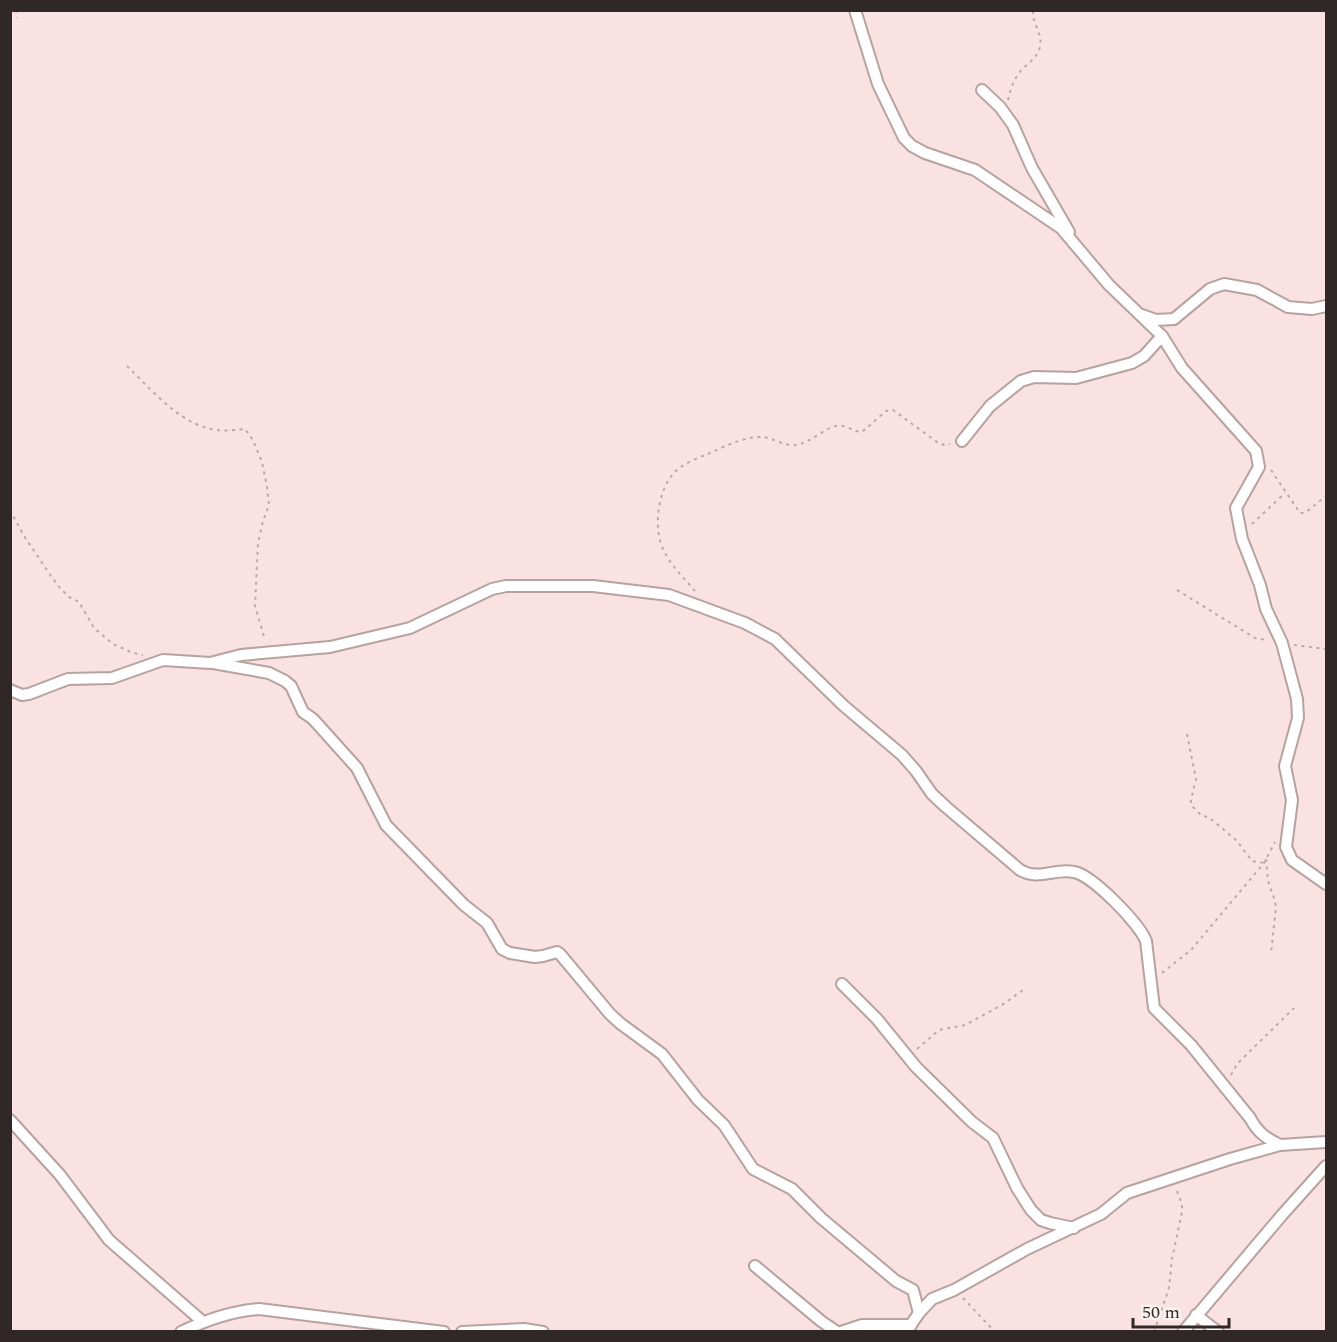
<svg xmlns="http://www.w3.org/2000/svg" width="1337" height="1342" viewBox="0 0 1337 1342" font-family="Spectral,serif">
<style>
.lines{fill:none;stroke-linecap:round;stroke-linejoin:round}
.minor-casing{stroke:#b7a2a0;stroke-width:14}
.path{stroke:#bba9a8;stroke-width:2;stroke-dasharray:3 4.5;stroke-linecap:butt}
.minor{stroke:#fff;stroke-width:10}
</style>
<rect width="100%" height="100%" fill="#f9e2e1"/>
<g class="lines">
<defs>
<g id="minor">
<polyline points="855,10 878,84 904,138 912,146 925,153 975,170 1061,228 1109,285 1162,336 1182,368 1256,451 1259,467 1236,508 1242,539 1260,585 1266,609 1282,643 1297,699 1298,718 1285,766 1292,800 1286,847 1292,860 1326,884"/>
<polyline points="982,90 1000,107 1013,125 1032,168 1069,232"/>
<polyline points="1142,315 1156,320 1174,319 1210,289 1224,284 1257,290 1288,307 1312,309 1326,306"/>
<polyline points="962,441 990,406 1021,381 1034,377 1076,378 1132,363 1144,356 1162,336"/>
<polyline points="213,663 269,673 285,681 291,686 303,712 313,719 357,768 386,825 464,905 487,923 502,949 510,953 535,957 543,956 557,952 560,954 610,1014 621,1024 662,1054 698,1100 724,1125 753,1169 792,1189 821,1218 896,1281 913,1290 919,1313"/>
<path d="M 10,690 L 22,695 L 29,694 L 68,679 L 112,678 L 163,660 L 210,663 L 241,655 L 330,647 L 410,628 L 492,589 L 506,586 L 593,586 L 669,595 L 745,623 L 775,639 L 844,706 L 902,755 L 916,771 L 932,794 L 946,807 L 1020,870 C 1039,881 1054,868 1074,872 C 1092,875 1139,923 1146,941 L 1154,1008 L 1191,1045 L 1250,1118 C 1258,1133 1266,1138 1280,1145"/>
<polyline points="842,984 877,1019 916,1067 972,1122 993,1138 1017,1188 1031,1210 1041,1220 1050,1223 1074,1228"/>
<polyline points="10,1120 60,1175 109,1240 203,1322"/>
<polyline points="755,1266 821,1321 837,1332"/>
<polyline points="1196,1315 1218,1332"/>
<path d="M 181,1332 C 206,1320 231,1311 259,1309 L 444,1332"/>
<polyline points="462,1332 524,1329 543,1332"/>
<polyline points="841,1332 862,1325 911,1325"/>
<polyline points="906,1332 919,1313 932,1299 954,1290 1027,1249 1101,1214 1127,1193 1230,1159 1280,1145 1326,1142"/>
<polyline points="1183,1332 1282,1215 1326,1166"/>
</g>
</defs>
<use href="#minor" class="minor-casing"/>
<g class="path">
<polyline points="16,10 17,18"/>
<path d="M 1008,100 C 1010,91 1013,81 1019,73 C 1026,64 1037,59 1040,47 C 1043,34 1032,24 1033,10"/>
<path d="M 127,366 C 152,390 181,426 217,430 C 226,431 236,430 245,429 L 253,440 L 262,462 L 267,487 L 269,505 L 263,521 L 258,543 L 255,606 L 265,640"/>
<polyline points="1271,470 1300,513 1305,513 1326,496"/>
<polyline points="10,510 24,536 51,576 60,588 69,597 79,602 94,628 113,644 133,653 143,655"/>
<polyline points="1252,524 1285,493"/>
<polyline points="1177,590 1255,638 1267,640"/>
<path d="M 695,591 C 685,579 671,566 664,551 C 653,530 657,491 674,473 C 683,463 698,458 710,453 C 725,446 746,436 763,437 C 772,438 781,444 790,445 C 807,447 820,430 836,426 C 847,424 853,432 862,432 L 886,411 L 893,410 L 937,442 L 944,445 L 950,444"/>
<polyline points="1294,645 1326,649"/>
<polyline points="1187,734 1196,779 1191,800 1191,805 1201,815 1210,818 1237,841 1252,861 1264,863"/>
<polyline points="1266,859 1268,881 1275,901 1276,908 1271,953"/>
<polyline points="1162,973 1191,950 1264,863 1275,842"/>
<polyline points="917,1049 939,1030 965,1025 1002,1005 1023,990"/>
<polyline points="1231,1075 1237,1064 1294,1008"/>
<polyline points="963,1298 995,1332"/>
<polyline points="1154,1332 1169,1288 1172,1259 1182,1212 1182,1204 1176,1189"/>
</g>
<use href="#minor" class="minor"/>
</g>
<rect width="1337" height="1342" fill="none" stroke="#302727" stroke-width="24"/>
<path d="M1133 1318v9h96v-9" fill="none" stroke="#302727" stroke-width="3"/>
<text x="1142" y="1318" font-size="18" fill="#302727" stroke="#fdf3f3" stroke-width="4.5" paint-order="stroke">50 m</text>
</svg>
